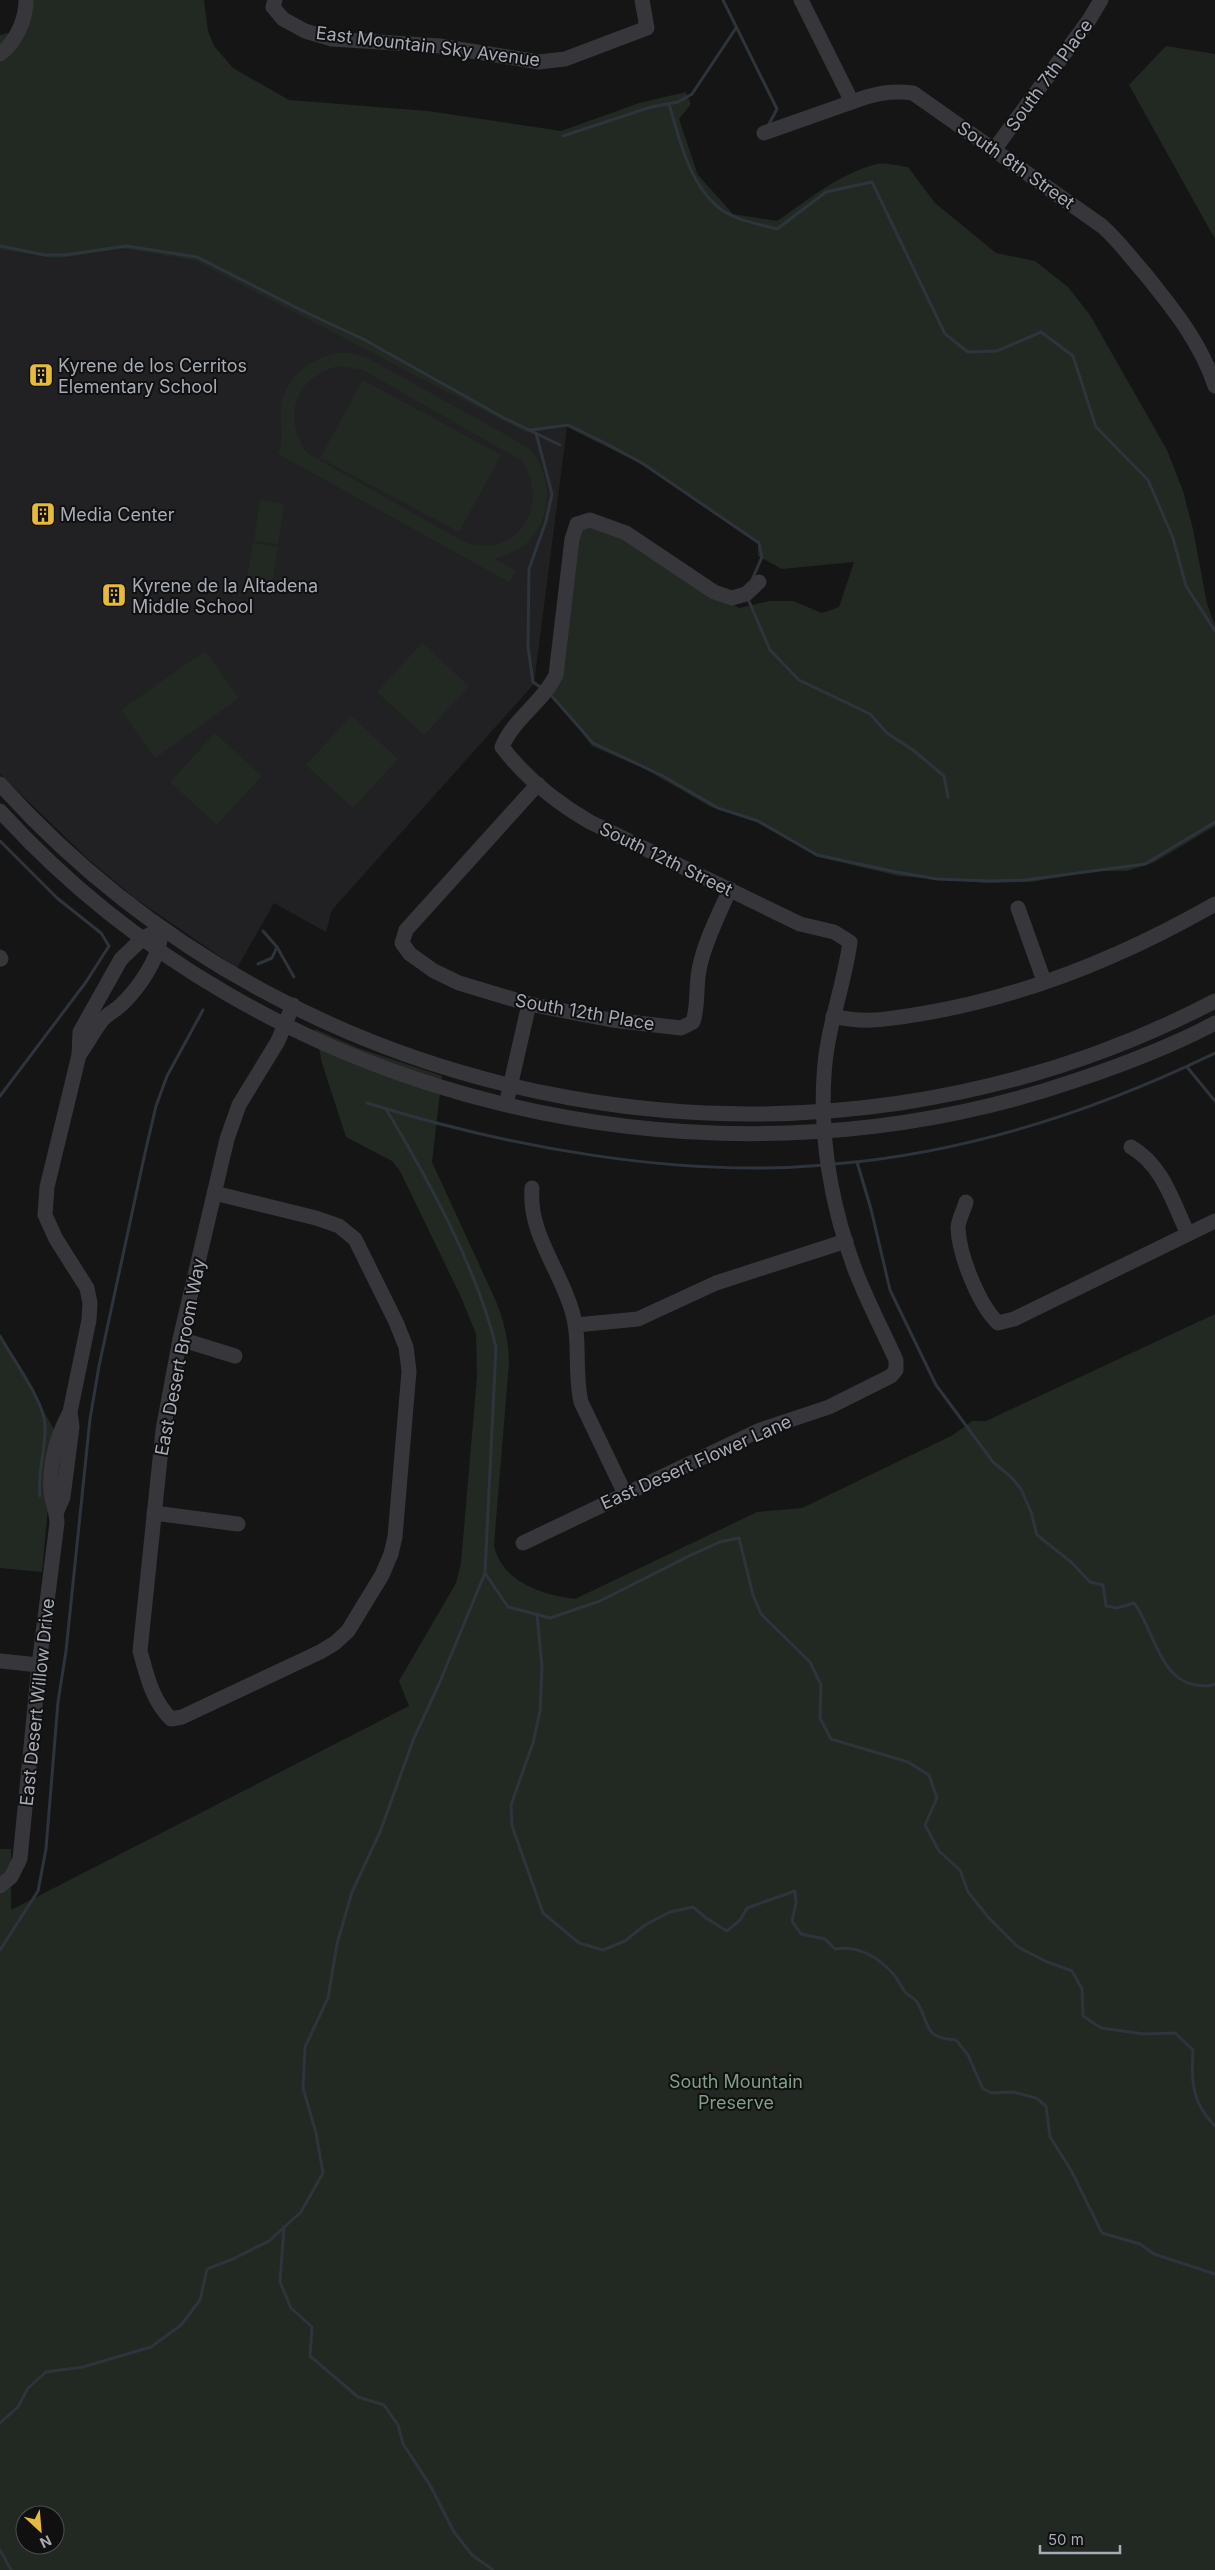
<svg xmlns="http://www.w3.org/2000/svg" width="1215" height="2570" viewBox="0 0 1215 2570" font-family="Inter,sans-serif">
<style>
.built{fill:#212123}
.green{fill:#212922;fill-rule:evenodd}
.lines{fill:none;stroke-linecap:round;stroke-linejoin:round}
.stream{stroke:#2e343b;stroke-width:3}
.minor{stroke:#36363b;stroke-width:15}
.labels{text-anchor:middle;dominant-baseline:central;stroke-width:4;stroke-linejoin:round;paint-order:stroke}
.street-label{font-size:18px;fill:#a7abb6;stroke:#101011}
.poi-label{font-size:18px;fill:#a7abb6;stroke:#101011;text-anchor:start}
.park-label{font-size:18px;fill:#809f84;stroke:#101011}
</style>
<rect width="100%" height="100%" fill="#151516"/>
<polygon class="built" points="123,249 196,261 213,268 526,433 567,427 534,684 332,910 326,932 274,903 237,968 136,899 88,859 0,774 0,250 57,259"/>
<g class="green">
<path d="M 26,0 L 204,0 L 208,31 L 214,46 L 233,68 L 289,100 L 428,111 L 561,131 L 639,103 L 686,92 L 691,104 L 679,119 L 698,175 L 733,214 L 777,221 C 808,200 840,173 877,164 C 886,162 899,166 908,167 L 935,203 L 996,253 L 1035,261 L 1068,287 L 1090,315 L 1167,450 L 1183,491 L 1193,529 L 1207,604 L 1215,625 L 1215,826 L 1153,863 L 1127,871 L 1094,871 L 1032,882 L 986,883 L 899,876 L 819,857 L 751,819 L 711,807 L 645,769 L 592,746 L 549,690 L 572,539 L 590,520 L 739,608 L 770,601 L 793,601 L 822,613 L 839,607 L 854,562 L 782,569 L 758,556 L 758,542 L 641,464 L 567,427 L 526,433 L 196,261 L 123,249 L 57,259 L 0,250 L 0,35 L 20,30 Z"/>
<polygon points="1166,46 1215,54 1215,239 1129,85"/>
<path d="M 338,353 L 351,353 L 368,358 L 517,441 C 522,444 529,448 532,452 C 553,477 552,518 529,541 C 521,550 507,555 495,559 L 516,571 L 509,582 L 278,454 C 284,440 280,427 281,412 C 282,379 308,359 338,353 ZM 339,366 L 363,370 L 522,461 C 551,505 517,561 464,542 L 307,453 C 281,417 296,376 339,366 Z"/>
<polygon points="363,380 501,455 459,532 320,458"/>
<polygon points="260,500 284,504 278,544 254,540"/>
<polygon points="253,543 278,547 271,588 246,583"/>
<polygon points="422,643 469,686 424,735 377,692"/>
<polygon points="205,651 239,698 155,758 121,710"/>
<polygon points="351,716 398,759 353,808 306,765"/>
<polygon points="215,733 262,776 217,825 170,782"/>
<path d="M 315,1029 L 358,1048 L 442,1076 L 432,1162 L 495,1299 C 504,1321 509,1340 509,1363 L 494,1545 C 501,1581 541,1595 575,1599 L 757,1512 L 802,1508 L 953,1435 L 972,1421 L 986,1421 L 1215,1314 L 1215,2570 L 0,2570 L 0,1849 L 11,1849 L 11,1910 L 409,1706 L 399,1681 L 456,1583 L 461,1563 L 477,1376 L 476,1334 L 461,1297 L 400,1171 L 392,1161 L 346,1137 L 322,1063 ZM 25,2515 L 55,2515 L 55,2545 L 25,2545 Z"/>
<polygon points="0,1336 55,1431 42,1572 0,1568"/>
</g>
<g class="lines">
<g class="stream">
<polyline points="723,0 777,109 768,126"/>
<path d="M 669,104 C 680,140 688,182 719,208 C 734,220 759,224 777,229 L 826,192 L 872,182 L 945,334 L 968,352 L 997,351 L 1041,332 L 1073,356 L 1096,427 L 1148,480 L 1173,538 L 1186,586 L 1215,631"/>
<polyline points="563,136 651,107 678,102 692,94 736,28"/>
<polyline points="0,246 45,255 65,255 126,246 197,257 303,311 363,339 504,418 560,445"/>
<polyline points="530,430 568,425 601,441 642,463 759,543 762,557 751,582"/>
<polyline points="536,433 552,494 546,521 529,569 528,647 533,682 543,689"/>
<polyline points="748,599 770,650 799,680 870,714 887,733 913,750 944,776 948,797"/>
<polyline points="550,694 593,743 663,776 718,808 758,821 817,855 896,872 937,879 990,881 1025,880 1145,864 1215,822"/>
<polyline points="0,841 57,898 101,933 109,946 86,982 0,1096"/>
<polyline points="263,931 277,947 294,977"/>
<polyline points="258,964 272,958 277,947"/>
<polyline points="1187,1067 1215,1101"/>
<path d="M 367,1103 C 508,1147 677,1178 825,1165"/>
<path d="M 857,1162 L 871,1209 L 890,1290 L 936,1385 L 993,1462 L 1011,1477 L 1021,1489 L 1031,1512 L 1037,1535 L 1071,1562 L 1090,1582 L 1103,1585 L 1106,1606 L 1117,1608 L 1134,1603 C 1153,1627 1160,1682 1197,1685 C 1204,1686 1209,1687 1215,1684"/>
<path d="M 834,1164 C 967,1153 1095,1111 1215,1053"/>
<path d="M 0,1336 C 12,1358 45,1402 45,1426 C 46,1450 37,1472 40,1496"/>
<path d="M 485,1573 L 508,1607 L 550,1618 L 600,1601 L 691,1555 L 720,1542 L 739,1538 L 753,1595 L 761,1614 L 810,1662 L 821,1685 L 820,1718 L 831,1739 L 908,1762 L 929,1775 L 937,1798 L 925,1825 L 939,1851 L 960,1870 L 968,1892 L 989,1918 L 1018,1947 L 1045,1961 L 1072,1971 L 1082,1989 L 1083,2016 L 1101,2028 L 1144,2034 L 1175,2033 L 1193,2050 C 1191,2082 1192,2103 1215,2126"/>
<path d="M 537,1614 L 542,1667 L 540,1711 L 533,1743 L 511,1805 L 512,1826 L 543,1913 L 579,1943 L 603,1950 L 625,1941 L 645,1925 L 670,1912 L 693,1907 L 706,1918 L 727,1931 L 740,1920 L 747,1908 L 795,1891 L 796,1903 L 792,1921 L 801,1934 L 825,1939 L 835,1949 C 859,1945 880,1958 895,1976 C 899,1981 901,1987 905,1992 C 908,1996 914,1997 917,2002 C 931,2026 923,2038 956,2040 L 968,2055 L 983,2089 L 992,2093 L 1013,2092 L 1036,2098 L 1046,2106 L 1050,2137 L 1071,2170 L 1102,2233 L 1140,2244 L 1154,2254 L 1215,2274"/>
<polyline points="0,1950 38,1891 46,1849 58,1702 66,1651 90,1419 99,1366 145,1153 156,1106 167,1076 203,1010"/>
<polyline points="284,2227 280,2282 291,2308 312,2327 310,2356 358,2397 384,2405 398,2425 403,2444 430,2485 454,2532 472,2555 493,2570"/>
<path d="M 0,2423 L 18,2407 L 28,2388 L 46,2372 L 83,2367 L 151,2347 L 181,2325 L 200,2300 L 207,2269 L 233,2259 L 269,2241 L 301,2212 L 323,2173 L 316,2133 L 303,2088 L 305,2047 L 328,1998 L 337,1944 L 352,1892 L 380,1832 L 414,1738 L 439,1684 L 485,1573 L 496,1347 C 477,1268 428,1179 386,1109"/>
<polyline points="0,2550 11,2570"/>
</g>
<g class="minor">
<polyline points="275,0 273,7 283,19 305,31 332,39 440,46 539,62 565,59 647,28 642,0"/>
<path d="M 801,0 L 852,102 C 873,94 890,90 913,93 L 1102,226 C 1119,241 1131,258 1146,275 C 1174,310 1201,343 1215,386"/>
<path d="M 0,54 C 16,42 26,20 26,0"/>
<polyline points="764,133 852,102"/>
<polyline points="994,150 1089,20 1101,0"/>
<path d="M 0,784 C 304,1122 813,1211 1215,1001"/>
<path d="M 538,784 L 406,930 L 402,943 L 410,954 L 434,971 L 459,983 L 529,1004 L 612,1020 L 681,1028 L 693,1022 C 699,1004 695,984 700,965 C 706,939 719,914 730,889"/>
<path d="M 0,811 C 265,1103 704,1207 1074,1081 C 1122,1065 1170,1047 1215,1023"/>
<polyline points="1018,908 1044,981"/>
<polyline points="0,957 1,959"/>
<path d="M 833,1016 C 865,1024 888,1019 920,1014 C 1024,997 1124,956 1215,904"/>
<path d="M 79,1055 C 87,1044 93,1033 100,1023 C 106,1014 114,1012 121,1005 C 137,990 157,962 160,940"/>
<polyline points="508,1096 529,1004"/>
<path d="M 1131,1147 C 1163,1165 1173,1203 1188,1234"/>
<path d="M 532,1188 C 528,1233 560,1269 572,1311 C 581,1340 574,1372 581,1402 L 625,1494"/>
<path d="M 214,1193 L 316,1218 L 339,1226 L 355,1239 L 396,1322 L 406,1347 L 409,1371 L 395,1537 L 391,1554 L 382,1575 L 348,1631 L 335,1643 L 320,1652 L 182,1717 L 171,1719 C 152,1700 147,1676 140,1651 L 163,1430 L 180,1339 L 227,1139 L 239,1105 L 278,1041 L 293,1005"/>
<path d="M 966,1202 C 964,1210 958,1220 958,1228 C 959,1255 979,1305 998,1323 L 1014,1319 L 1215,1221"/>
<polyline points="576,1325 638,1319 716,1283 846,1241"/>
<polyline points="180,1339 235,1356"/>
<polyline points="57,1511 63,1497 72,1427 70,1412 89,1320 90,1303 87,1288 56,1239 45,1215 47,1187 79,1055 80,1032 121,959 143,938 151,934"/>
<polyline points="154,1513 238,1524"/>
<path d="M 523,1543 L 760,1430 L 829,1407 L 891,1376 L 896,1370 L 896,1360 C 882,1329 866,1299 854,1267 C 832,1207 820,1140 824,1076 C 826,1030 844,987 850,942 L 834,932 L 800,924 L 590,822 C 557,803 525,777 502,747 C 514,718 543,702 556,675 L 572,539 L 577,524 L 590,520 L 626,533 L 714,592 L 732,598 L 746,594 L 759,582"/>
<polyline points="0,1661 39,1665"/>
<path d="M 0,1886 L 11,1877 L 20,1859 L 39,1665 L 57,1523 C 57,1512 52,1503 51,1492 C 49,1464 57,1436 70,1412"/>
</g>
</g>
<defs>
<symbol id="building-square" viewBox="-11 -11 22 22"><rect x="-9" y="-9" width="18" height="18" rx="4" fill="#e6ba3d" stroke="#101011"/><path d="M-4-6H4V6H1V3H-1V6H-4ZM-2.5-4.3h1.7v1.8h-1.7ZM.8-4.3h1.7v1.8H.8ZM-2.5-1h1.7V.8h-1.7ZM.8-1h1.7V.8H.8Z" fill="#111"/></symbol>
</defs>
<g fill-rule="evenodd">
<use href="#building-square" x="27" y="361" width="28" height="28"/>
<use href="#building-square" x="29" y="500" width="28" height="28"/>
<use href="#building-square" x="100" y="581" width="28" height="28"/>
</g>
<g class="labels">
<g class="street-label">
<text transform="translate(428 46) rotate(7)">East Mountain Sky Avenue</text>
<text transform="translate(1049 75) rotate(-54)">South 7th Place</text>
<text transform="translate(1016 165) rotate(35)">South 8th Street</text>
<text transform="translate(666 859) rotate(26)">South 12th Street</text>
<text transform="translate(585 1012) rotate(10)">South 12th Place</text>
<text transform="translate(180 1357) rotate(-79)">East Desert Broom Way</text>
<text transform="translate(696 1462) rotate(-24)">East Desert Flower Lane</text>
<text transform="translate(37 1702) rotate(-84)">East Desert Willow Drive</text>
</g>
<g class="poi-label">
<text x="58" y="365">Kyrene de los Cerritos<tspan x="58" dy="21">Elementary School</tspan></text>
<text x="60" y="514">Media Center</text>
<text x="132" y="585">Kyrene de la Altadena<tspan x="132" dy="21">Middle School</tspan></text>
</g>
<g class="park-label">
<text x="736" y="2081">South Mountain<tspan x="736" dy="21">Preserve</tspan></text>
</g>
</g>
<g transform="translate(40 2530) rotate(154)"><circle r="24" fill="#101011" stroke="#4c4e53"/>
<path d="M0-4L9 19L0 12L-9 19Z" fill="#e6ba3d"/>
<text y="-8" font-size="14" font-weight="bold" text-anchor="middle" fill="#a7abb6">N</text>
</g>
<path d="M1040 2545v8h80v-8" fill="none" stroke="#a7abb6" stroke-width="2.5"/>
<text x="1048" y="2545" font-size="15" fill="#a7abb6" stroke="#101011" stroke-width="4" paint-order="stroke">50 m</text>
</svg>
